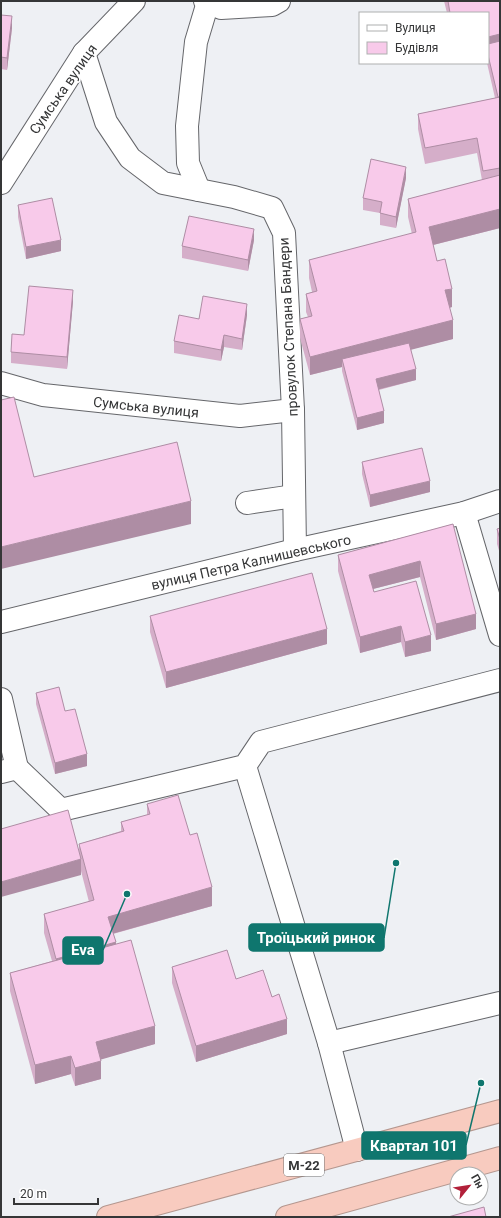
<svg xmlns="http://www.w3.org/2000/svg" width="501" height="1218" viewBox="0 0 501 1218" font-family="Roboto,sans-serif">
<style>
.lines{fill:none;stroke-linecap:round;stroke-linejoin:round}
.minor-casing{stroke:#65666a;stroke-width:24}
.highway-casing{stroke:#b4978f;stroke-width:24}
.minor{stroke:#fff;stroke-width:22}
.highway{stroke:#f8cbbf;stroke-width:22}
.wall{fill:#d5aec9}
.shaded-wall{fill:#ae8da4}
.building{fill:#f8caea;stroke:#ae8da4}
.labels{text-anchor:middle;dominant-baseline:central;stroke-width:3.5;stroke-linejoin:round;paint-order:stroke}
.shield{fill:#fff;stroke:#727273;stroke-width:1}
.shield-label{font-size:13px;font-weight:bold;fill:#353637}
.street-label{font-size:14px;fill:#353637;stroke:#fff}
.leader{fill:none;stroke:#0f766e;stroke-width:1.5}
.callout-dot{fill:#0f766e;stroke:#fff;stroke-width:1.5}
.callout{fill:#0f766e;stroke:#0f766e;stroke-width:1.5}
.callout-label{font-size:15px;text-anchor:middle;font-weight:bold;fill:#fff}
</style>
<rect width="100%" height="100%" fill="#eef0f4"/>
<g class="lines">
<defs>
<g id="minor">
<polyline points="205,1 221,8 272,5 279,1"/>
<polyline points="84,53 106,122 130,158 163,183 234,197 272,208 284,233 293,410 295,550"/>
<polyline points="1,183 84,53 134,1"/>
<polyline points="199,190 188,163 187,126 196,42 208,2"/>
<polyline points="1,383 43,395 240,416 293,410"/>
<polyline points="247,503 294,496"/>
<polyline points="464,513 500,635"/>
<polyline points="1,622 295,550 464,513 500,501"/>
<polyline points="1,699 17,768 1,772"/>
<polyline points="245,766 329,1043 357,1150"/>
<polyline points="17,768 61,810 245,766 261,742 500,680"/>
<polyline points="329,1043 500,1003"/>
</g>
<g id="highway">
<polyline points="108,1217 500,1111"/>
<polyline points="287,1217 500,1158"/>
</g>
</defs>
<use href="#minor" class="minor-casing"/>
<use href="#highway" class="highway-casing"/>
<use href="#minor" class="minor"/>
<use href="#highway" class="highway"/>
</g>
<g class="wall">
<polygon points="444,1 500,1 500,228 433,245 437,261 452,307 449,308 453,339 411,349 416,380 379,390 384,423 357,430 342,371 342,367 310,375 300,338 300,319 308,317 306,312 306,294 312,292 309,278 309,260 412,234 408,217 408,199 482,180 477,153 425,164 418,129 418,114 495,98 487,63 488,63 488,13 447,13"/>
<polygon points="1,15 12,28 7,70 1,69"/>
<polygon points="406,178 396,228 380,225 380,213 363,210 363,198"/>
<polygon points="18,205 61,251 26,259 18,217"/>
<polygon points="254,240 248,271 182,258 182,246"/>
<polygon points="73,301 67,369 11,363 11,352 24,335"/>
<polygon points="247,315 242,350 224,347 221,361 174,353 174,341 199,319"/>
<polygon points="362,462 430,492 370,507 362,474"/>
<polygon points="453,524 476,629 436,640 420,577 373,589 374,592 431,651 405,657 401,642 360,653 338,571 338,555"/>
<polygon points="500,528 500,554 497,544 497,529"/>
<polygon points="150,616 327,644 166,688 150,632"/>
<polygon points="36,693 65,711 87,766 55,774 36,704"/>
<polygon points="147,804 190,835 212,906 113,934 116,944 155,1044 100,1059 101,1079 75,1086 71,1074 35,1084 10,991 10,973 52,961 44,933 44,914 89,902 81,871 81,875 79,850 79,844 121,831 121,822 147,815"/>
<polygon points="172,967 236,979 272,997 287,1034 196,1062 172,983"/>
</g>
<g class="shaded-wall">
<polygon points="12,16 12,28 7,70 7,58"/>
<polygon points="500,34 500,49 488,52 488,37"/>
<polygon points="406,167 406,178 396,228 396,217"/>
<polygon points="500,209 500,228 429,246 429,227"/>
<polygon points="254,229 254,240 248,271 248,260"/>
<polygon points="61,240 61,251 26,259 26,247"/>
<polygon points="452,289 452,307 445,309 445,290"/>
<polygon points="73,290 73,301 67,369 67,357"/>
<polygon points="247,304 247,315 242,350 242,339"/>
<polygon points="453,320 453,339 344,367 342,359 342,367 310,375 310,357"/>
<polygon points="224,335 224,347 221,361 221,350"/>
<polygon points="416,369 416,380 376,390 376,379"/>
<polygon points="384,411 384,423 357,430 357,418"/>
<polygon points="430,481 430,492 370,507 370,495"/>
<polygon points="191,501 191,524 1,569 1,547"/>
<polygon points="420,561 420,577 369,590 369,575"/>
<polygon points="476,614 476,629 436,640 436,624"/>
<polygon points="401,626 401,642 360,653 360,637"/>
<polygon points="327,629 327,644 166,688 166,672"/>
<polygon points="431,635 431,651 405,657 405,642"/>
<polygon points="87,754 87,766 55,774 55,763"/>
<polygon points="81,859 81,875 1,897 1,882"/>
<polygon points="212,887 212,906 108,935 108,917"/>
<polygon points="116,942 116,960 56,977 56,959"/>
<polygon points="287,1019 287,1034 196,1062 196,1046"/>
<polygon points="155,1026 155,1044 96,1061 96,1042"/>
<polygon points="71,1056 71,1074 35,1084 35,1065"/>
<polygon points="101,1061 101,1079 75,1086 75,1068"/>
</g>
<g class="building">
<polygon points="448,1 500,1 500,34 488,37 488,13 450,13"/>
<polygon points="1,15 12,16 7,58 1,57"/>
<polygon points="500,41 500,97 498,97 488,55 488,44"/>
<polygon points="500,97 500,168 483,171 477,138 425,148 418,114"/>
<polygon points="371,159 406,167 396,217 380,213 382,202 363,198"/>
<polygon points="500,175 500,209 429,227 437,261 445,259 452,289 445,290 453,320 310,357 300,319 312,316 306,294 317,291 309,260 416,232 408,199"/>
<polygon points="52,198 61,240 26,247 18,205"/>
<polygon points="189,216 254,229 248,260 182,246"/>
<polygon points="29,286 73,290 67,357 11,352 12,334 24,335"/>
<polygon points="203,296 247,304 242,339 224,335 221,350 174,341 179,315 199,319"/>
<polygon points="409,343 416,369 376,379 384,411 357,418 342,359"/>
<polygon points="14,397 34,477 177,442 191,501 1,547 1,400"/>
<polygon points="422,448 430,481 370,495 362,462"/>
<polygon points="453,524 476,614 436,624 420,561 369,575 374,592 416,581 431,635 405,642 401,626 360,637 338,555"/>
<polygon points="500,528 500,539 497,529"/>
<polygon points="312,573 327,629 166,672 150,616"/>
<polygon points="59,687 65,711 75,709 87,754 55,763 36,693"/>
<polygon points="178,795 190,835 197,833 212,887 108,917 116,942 56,959 44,914 94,900 79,844 124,831 121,822 150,814 147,804"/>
<polygon points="68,810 81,859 1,882 1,829"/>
<polygon points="131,940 155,1026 96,1042 101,1061 75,1068 71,1056 35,1065 10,973"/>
<polygon points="227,950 236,979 263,970 272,997 279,994 287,1019 196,1046 172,967"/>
<polygon points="484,1207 486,1217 448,1217"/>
</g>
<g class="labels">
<rect class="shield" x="284" y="1154" width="40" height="22" rx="3"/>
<g class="shield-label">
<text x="304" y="1165">М-22</text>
</g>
<g class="street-label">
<text transform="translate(63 89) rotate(-55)">Сумська вулиця</text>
<text transform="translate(288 327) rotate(-93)">провулок Степана Бандери</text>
<text transform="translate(146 407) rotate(6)">Сумська вулиця</text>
<text transform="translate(251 562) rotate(-13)">вулиця Петра Калнишевського</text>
</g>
</g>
<path class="leader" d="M396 863L384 938M127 894L103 950M481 1083L466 1145"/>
<g class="callout-dot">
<circle cx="396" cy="863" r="4"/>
<circle cx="127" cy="894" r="4"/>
<circle cx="481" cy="1083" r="4"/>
</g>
<g class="callout">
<rect x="249" y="924" width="135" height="27" rx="4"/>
<rect x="63" y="937" width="40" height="27" rx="4"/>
<rect x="362" y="1132" width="104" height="27" rx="4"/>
</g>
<g class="callout-label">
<text x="316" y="943">Троїцький ринок</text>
<text x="83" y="955">Eva</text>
<text x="414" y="1151">Квартал 101</text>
</g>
<rect width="501" height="1218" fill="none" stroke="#353637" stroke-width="4"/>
<rect x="359" y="12" width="130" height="52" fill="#ffffff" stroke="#aeafaf"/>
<rect x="367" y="25" width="20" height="6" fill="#ffffff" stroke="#aeafaf"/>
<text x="395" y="32" font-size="12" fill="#353637">Вулиця</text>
<rect x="367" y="42" width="20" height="12" fill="#f8caea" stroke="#aeafaf"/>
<text x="395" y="52" font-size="12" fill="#353637">Будівля</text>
<g transform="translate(469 1186) rotate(60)"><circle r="19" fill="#ffffff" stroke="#aeafaf"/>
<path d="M0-3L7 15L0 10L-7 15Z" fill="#b2203a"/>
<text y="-6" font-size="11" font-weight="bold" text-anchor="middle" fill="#353637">Пн</text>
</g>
<path d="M14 1198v6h84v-6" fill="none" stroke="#353637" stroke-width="2"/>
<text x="20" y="1198" font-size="12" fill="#353637" stroke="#ffffff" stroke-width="3" paint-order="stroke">20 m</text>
</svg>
